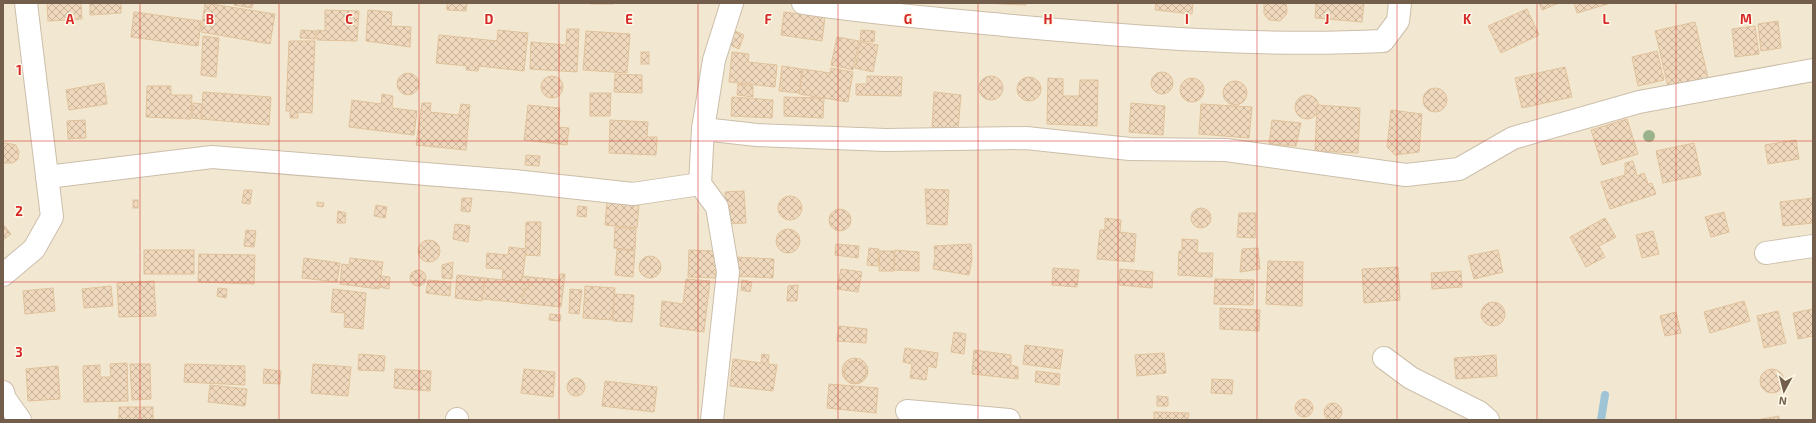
<svg xmlns="http://www.w3.org/2000/svg" width="1816" height="423" viewBox="0 0 1816 423" font-family="'Exo 2',sans-serif">
<style>
.residential{fill:#f2e8d1}
.lines{fill:none;stroke-linecap:round;stroke-linejoin:round}
.stream{stroke:#9fc4d5;stroke-width:8}
.building{fill:url(#building-cross-hatch);stroke:#e1c29c}
.minor-casing{stroke:#ccbeaa;stroke-width:24}
.minor{stroke:#fff;stroke-width:22}
.tree{fill:#9bb38c}
.grid{fill:none;stroke:#d62828;stroke-width:1;stroke-opacity:0.55}
.grid-label{font-size:13px;text-anchor:middle;font-weight:bold;fill:#d62828;stroke:#fef9e8;stroke-width:3;stroke-linejoin:round;paint-order:stroke}
</style>
<defs>
<pattern id="building-cross-hatch" width="8" height="8" patternUnits="userSpaceOnUse"><rect width="8" height="8" fill="#efd8bb"/><path d="M0 0l8 8M0 8l8-8" fill="none" stroke="#c6b29a"/></pattern>
</defs>
<rect width="100%" height="100%" fill="#fbf5e2"/>
<rect class="residential" x="3" y="3" width="1810" height="417"/>
<g class="lines">
<polyline class="stream" points="1601,420 1605,395"/>
</g>
<g class="building">
<polygon points="47,3 81,3 82,19 48,21"/>
<polygon points="90,3 121,3 121,13 90,15"/>
<polygon points="205,3 275,14 270,44 201,32"/>
<polygon points="235,3 253,3 252,8 234,5"/>
<polygon points="447,3 467,3 466,11 447,10"/>
<rect x="591" y="3" width="22" height="1"/>
<polygon points="979,3 1026,3 1026,5"/>
<polygon points="1156,3 1193,3 1192,14 1155,10"/>
<polygon points="1264,3 1286,3 1287,11 1286,15 1280,21 1269,20 1264,14"/>
<polygon points="1316,3 1364,3 1362,22 1315,18"/>
<polygon points="1539,3 1559,3 1542,10"/>
<polygon points="1574,3 1611,3 1577,13"/>
<polygon points="1527,9 1539,35 1501,53 1488,26"/>
<polygon points="325,10 359,11 357,41 317,40 317,30 325,31"/>
<polygon points="368,10 392,12 391,26 411,27 410,47 366,41"/>
<polygon points="134,12 201,21 198,46 131,37"/>
<polygon points="784,12 825,17 822,41 781,35"/>
<polygon points="1778,21 1781,48 1761,51 1758,24"/>
<polygon points="1695,22 1709,82 1669,91 1655,31"/>
<polygon points="1755,26 1759,54 1735,57 1732,29"/>
<polygon points="567,29 579,29 577,72 530,69 531,42 566,45"/>
<polygon points="301,30 316,31 315,39 300,38"/>
<polygon points="498,30 528,33 524,71 479,66 478,71 466,70 467,66 436,63 439,35 497,41"/>
<polygon points="861,30 875,31 874,42 860,41"/>
<polygon points="586,31 630,34 627,73 583,70"/>
<polygon points="735,31 744,35 739,49 730,45"/>
<polygon points="203,36 219,38 216,77 201,75"/>
<polygon points="837,37 859,41 853,70 831,65"/>
<polygon points="289,41 315,41 312,113 298,112 298,118 290,118 290,111 286,111"/>
<polygon points="860,42 878,45 873,72 855,68"/>
<polygon points="1657,51 1664,80 1638,86 1632,57"/>
<rect x="641" y="52" width="8" height="12"/>
<polygon points="732,52 749,54 748,62 777,65 775,87 729,82"/>
<polygon points="782,66 802,69 799,93 779,91"/>
<polygon points="1565,67 1572,97 1522,108 1515,78"/>
<polygon points="831,68 853,72 848,102 799,94 803,69 830,73"/>
<circle cx="1162" cy="83" r="11"/>
<circle cx="408" cy="84" r="11"/>
<polygon points="615,74 642,75 642,93 614,92"/>
<circle cx="552" cy="87" r="11"/>
<circle cx="991" cy="88" r="12"/>
<polygon points="867,76 902,77 901,96 856,95 856,84 867,84"/>
<circle cx="1029" cy="89" r="12"/>
<circle cx="1192" cy="90" r="12"/>
<polygon points="1048,78 1063,79 1063,96 1079,96 1080,80 1098,80 1097,126 1047,124"/>
<circle cx="1235" cy="93" r="12"/>
<polygon points="104,83 107,104 69,110 66,90"/>
<polygon points="738,84 753,86 753,97 737,95"/>
<polygon points="147,86 171,86 171,95 192,95 191,119 146,117"/>
<circle cx="1435" cy="100" r="12"/>
<polygon points="203,92 271,97 269,125 201,119"/>
<polygon points="934,92 961,95 958,129 932,128"/>
<polygon points="590,93 611,93 610,116 590,116"/>
<polygon points="382,94 393,96 392,108 417,111 414,135 349,127 352,100 381,104"/>
<circle cx="1307" cy="107" r="12"/>
<polygon points="732,97 773,100 772,118 731,116"/>
<polygon points="784,97 824,98 823,118 784,116"/>
<polygon points="193,103 202,104 201,119 192,118"/>
<polygon points="422,103 431,103 430,112 459,115 461,104 470,105 466,150 416,145"/>
<polygon points="1131,103 1165,106 1163,135 1129,132"/>
<polygon points="1201,104 1252,107 1249,138 1199,134"/>
<polygon points="528,105 560,108 558,127 569,128 567,145 524,140"/>
<polygon points="1317,105 1360,108 1358,153 1315,151"/>
<polygon points="1391,110 1422,114 1419,152 1395,155 1387,147"/>
<polygon points="1627,119 1638,154 1602,165 1591,130"/>
<polygon points="85,120 86,138 68,139 67,121"/>
<polygon points="610,120 648,122 647,137 657,137 656,155 609,153"/>
<polygon points="1272,120 1301,123 1296,146 1269,144"/>
<polygon points="1796,140 1799,159 1768,164 1765,145"/>
<polygon points="6,143 16,145 19,152 18,159 13,163 3,163 3,144"/>
<polygon points="1694,143 1701,175 1663,183 1656,151"/>
<polygon points="526,155 540,156 539,166 525,165"/>
<polygon points="1633,161 1637,176 1644,173 1648,184 1652,183 1656,194 1610,209 1601,182 1625,175 1625,163"/>
<polygon points="925,189 949,190 947,225 927,224"/>
<polygon points="244,190 252,190 250,204 242,203"/>
<polygon points="744,191 746,223 726,224 725,192"/>
<circle cx="790" cy="208" r="12"/>
<polygon points="462,198 472,198 470,212 461,211"/>
<polygon points="1813,198 1813,223 1783,226 1780,202"/>
<rect x="133" y="200" width="5" height="8"/>
<polygon points="607,201 639,204 637,228 605,225"/>
<polygon points="317,202 324,203 323,207 317,206"/>
<polygon points="376,205 387,207 385,218 374,216"/>
<polygon points="578,206 587,207 586,217 577,216"/>
<circle cx="1201" cy="218" r="10"/>
<circle cx="840" cy="220" r="11"/>
<polygon points="338,211 346,213 345,223 337,223"/>
<polygon points="1724,212 1729,232 1711,237 1705,217"/>
<polygon points="1239,213 1256,213 1255,238 1237,237"/>
<polygon points="1105,218 1121,220 1120,232 1136,234 1134,262 1097,259 1100,230 1105,230"/>
<polygon points="1605,218 1616,237 1599,246 1605,257 1586,267 1570,237"/>
<polygon points="526,222 541,222 540,256 525,255"/>
<polygon points="3,224 11,234 3,240"/>
<polygon points="455,224 470,226 468,242 453,239"/>
<polygon points="615,227 636,229 635,250 614,248"/>
<circle cx="788" cy="241" r="12"/>
<polygon points="246,230 256,231 254,247 244,246"/>
<polygon points="1653,231 1659,254 1642,258 1636,235"/>
<polygon points="1182,239 1198,240 1197,253 1213,253 1212,277 1178,275 1179,251 1182,251"/>
<circle cx="429" cy="251" r="11"/>
<polygon points="836,244 859,246 858,258 835,255"/>
<polygon points="971,244 972,259 969,275 933,269 935,257 934,246"/>
<polygon points="509,247 526,249 522,285 502,283 503,269 486,268 487,253 508,255"/>
<polygon points="869,248 879,249 878,266 867,265"/>
<polygon points="1258,248 1260,269 1240,272 1242,249"/>
<polygon points="617,249 635,251 633,277 615,275"/>
<rect x="144" y="250" width="50" height="24"/>
<polygon points="689,250 716,251 716,278 688,277"/>
<polygon points="895,250 919,252 919,271 894,270"/>
<polygon points="1498,250 1503,272 1474,279 1468,256"/>
<polygon points="880,251 894,251 894,271 879,271"/>
<polygon points="199,254 255,255 254,284 198,282"/>
<circle cx="650" cy="267" r="11"/>
<polygon points="735,257 774,259 773,278 734,276"/>
<polygon points="304,258 340,263 337,282 302,278"/>
<polygon points="350,258 383,262 379,289 340,284 342,264 349,265"/>
<polygon points="1268,261 1303,262 1302,306 1266,304"/>
<polygon points="453,262 452,279 442,278 442,265"/>
<polygon points="1398,267 1400,300 1364,303 1362,269"/>
<polygon points="1053,268 1079,270 1077,287 1052,285"/>
<polygon points="841,269 862,272 858,292 837,289"/>
<polygon points="1120,269 1153,272 1152,288 1119,285"/>
<circle cx="418" cy="278" r="8"/>
<polygon points="1461,271 1462,287 1432,289 1431,273"/>
<polygon points="560,274 565,274 561,307 519,303 522,276 559,280"/>
<polygon points="457,275 485,278 482,301 455,298"/>
<polygon points="381,276 390,277 389,289 379,287"/>
<polygon points="485,278 529,283 528,289 524,288 522,303 482,299"/>
<polygon points="686,279 710,281 704,332 660,326 662,301 683,304"/>
<polygon points="1215,279 1254,280 1253,305 1214,304"/>
<polygon points="428,280 451,282 450,296 426,293"/>
<polygon points="742,280 752,282 750,292 741,290"/>
<polygon points="154,281 156,316 119,317 117,283"/>
<polygon points="798,285 797,301 787,301 788,286"/>
<polygon points="111,286 113,306 84,308 82,289"/>
<polygon points="585,286 615,288 612,320 583,318"/>
<polygon points="53,288 55,311 25,314 23,291"/>
<polygon points="218,288 227,289 226,298 217,296"/>
<polygon points="333,289 366,293 363,329 344,327 345,313 331,312"/>
<polygon points="570,289 582,290 579,314 569,313"/>
<polygon points="614,294 634,295 632,322 613,321"/>
<polygon points="1744,301 1750,321 1710,333 1704,312"/>
<circle cx="1493" cy="314" r="12"/>
<polygon points="1220,308 1260,310 1259,331 1220,329"/>
<polygon points="1813,309 1813,336 1798,339 1793,313"/>
<polygon points="1778,311 1786,343 1764,348 1757,316"/>
<polygon points="1676,312 1681,333 1665,336 1660,316"/>
<polygon points="550,314 561,315 560,321 549,320"/>
<polygon points="839,326 867,329 866,343 837,341"/>
<polygon points="954,332 966,334 964,354 951,352"/>
<polygon points="1025,345 1063,350 1060,369 1023,364"/>
<polygon points="905,348 938,353 936,368 928,366 926,380 910,378 912,364 903,362"/>
<polygon points="974,350 1011,355 1011,365 1018,367 1018,379 972,374"/>
<polygon points="1164,353 1166,373 1137,376 1135,355"/>
<polygon points="359,354 385,356 384,371 358,370"/>
<polygon points="762,354 769,355 768,364 777,365 773,391 730,386 733,359 761,363"/>
<polygon points="1496,355 1497,376 1456,379 1454,358"/>
<circle cx="855" cy="371" r="13"/>
<circle cx="855" cy="372" r="11"/>
<polygon points="127,363 128,401 84,402 83,366 100,365 100,377 111,377 110,364"/>
<polygon points="130,364 150,364 151,399 132,400"/>
<polygon points="185,364 245,366 245,385 184,382"/>
<polygon points="313,364 351,367 348,396 311,393"/>
<polygon points="58,366 60,399 28,401 26,369"/>
<polygon points="264,369 281,371 280,384 263,383"/>
<polygon points="395,369 431,371 430,391 394,388"/>
<polygon points="524,369 555,372 553,397 521,393"/>
<circle cx="1772" cy="381" r="12"/>
<polygon points="1036,371 1060,374 1059,385 1035,382"/>
<circle cx="576" cy="387" r="9"/>
<polygon points="1212,379 1233,380 1232,394 1211,393"/>
<polygon points="605,381 657,387 654,412 602,406"/>
<polygon points="829,384 878,388 876,413 827,408"/>
<polygon points="210,385 247,389 245,406 208,402"/>
<polygon points="1157,396 1168,397 1168,406 1157,406"/>
<circle cx="1304" cy="408" r="9"/>
<circle cx="1333" cy="412" r="9"/>
<rect x="119" y="407" width="34" height="13"/>
<polygon points="1154,412 1189,413 1188,420 1154,420"/>
<polygon points="1779,416 1779,420 1756,420"/>
</g>
<g class="lines">
<defs>
<g id="minor">
<path d="M 803,3 C 873,14 943,19 1014,26 C 1136,37 1260,47 1383,41 L 1398,21 L 1400,3"/>
<polyline points="703,129 714,60 732,3"/>
<polyline points="47,177 212,157 514,181 633,194 700,184 703,129 757,135 886,140 1026,138 1130,149 1226,150 1406,175 1459,169 1513,138 1639,102 1813,70"/>
<polyline points="700,184 717,207 728,272 712,420"/>
<polyline points="1766,253 1813,246"/>
<polyline points="3,275 34,249 52,217 26,3"/>
<polyline points="1384,358 1411,378 1479,412 1488,420"/>
<polyline points="3,392 5,399 20,420"/>
<polyline points="907,411 1009,420"/>
<polyline points="457,420 457,419"/>
</g>
</defs>
<use href="#minor" class="minor-casing"/>
<use href="#minor" class="minor"/>
</g>
<circle class="tree" cx="1649" cy="136" r="6"/>
<path class="grid" d="M 140,3 L 140,420M 279,3 L 279,420M 419,3 L 419,420M 559,3 L 559,420M 698,3 L 698,420M 838,3 L 838,420M 978,3 L 978,420M 1118,3 L 1118,420M 1257,3 L 1257,420M 1397,3 L 1397,420M 1537,3 L 1537,420M 1676,3 L 1676,420M 3,141 L 1813,141M 3,282 L 1813,282"/>
<g class="grid-label">
<text x="70" y="24">A</text>
<text x="210" y="24">B</text>
<text x="349" y="24">C</text>
<text x="489" y="24">D</text>
<text x="629" y="24">E</text>
<text x="768" y="24">F</text>
<text x="908" y="24">G</text>
<text x="1048" y="24">H</text>
<text x="1187" y="24">I</text>
<text x="1327" y="24">J</text>
<text x="1467" y="24">K</text>
<text x="1606" y="24">L</text>
<text x="1746" y="24">M</text>
<text x="19" y="75">1</text>
<text x="19" y="216">2</text>
<text x="19" y="357">3</text>
</g>
<rect width="1816" height="423" fill="none" stroke="#725e4a" stroke-width="8"/>
<g transform="translate(1784 391) rotate(187)" stroke="#fef9e8" stroke-width="3" paint-order="stroke">
<path d="M0-3L7 15L0 10L-7 15Z" fill="#725e4a"/>
<text y="-6" font-size="11" font-weight="bold" text-anchor="middle" fill="#725e4a">N</text>
</g>
</svg>
